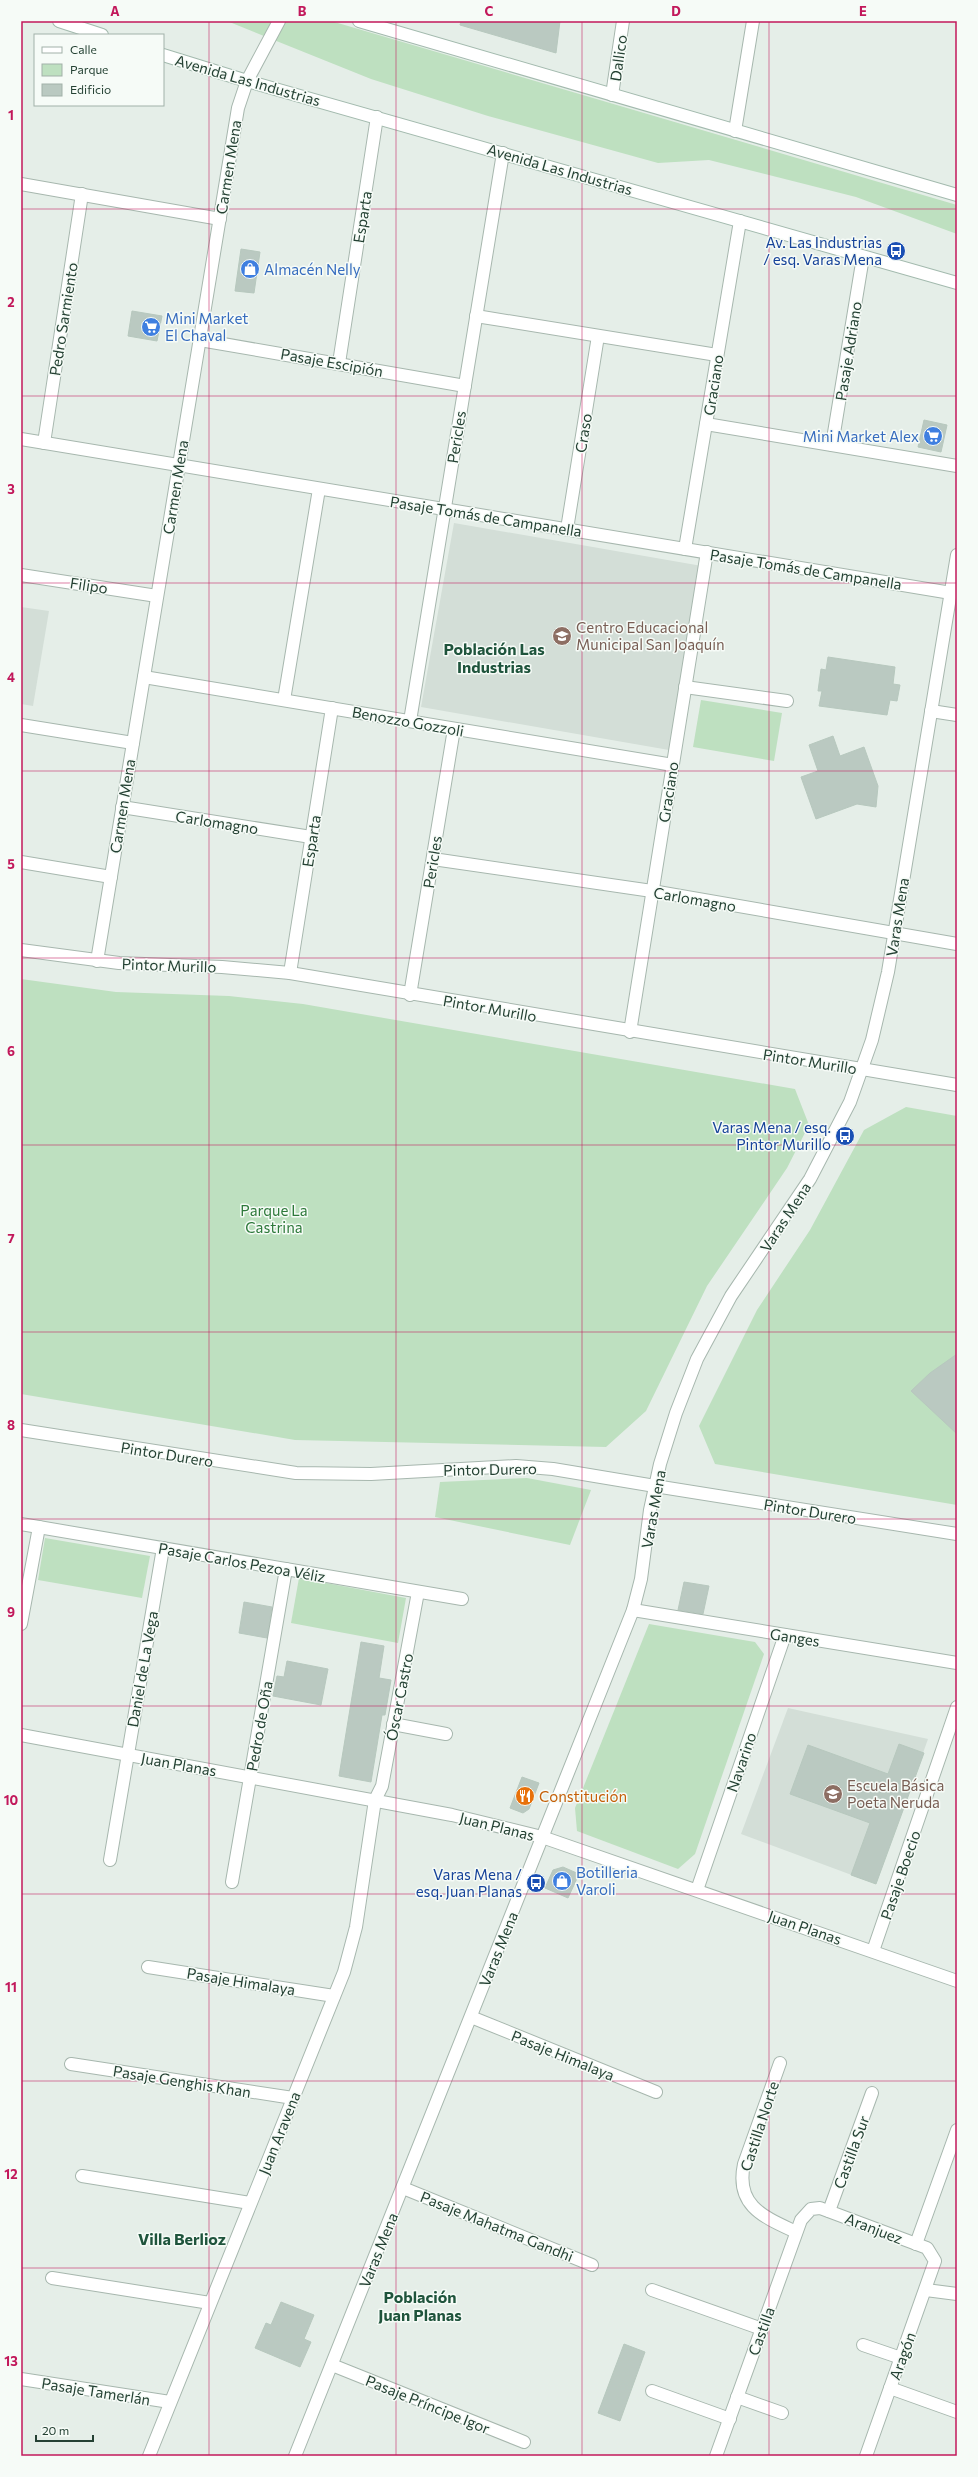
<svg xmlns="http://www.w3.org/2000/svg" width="978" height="2477" viewBox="0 0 978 2477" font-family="Commissioner,sans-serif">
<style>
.built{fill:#d3ded7}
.green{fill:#bee0c0}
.building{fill:#bac9c1;stroke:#b7c8be}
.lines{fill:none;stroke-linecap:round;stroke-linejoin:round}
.minor-casing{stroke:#a7b7ae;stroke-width:14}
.tertiary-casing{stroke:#a7b7ae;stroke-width:14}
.secondary-casing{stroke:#a3baae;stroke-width:14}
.minor{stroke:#fff;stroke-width:12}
.tertiary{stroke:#fff;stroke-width:12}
.secondary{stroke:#fff;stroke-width:12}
.grid{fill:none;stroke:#c2185b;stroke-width:1;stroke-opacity:0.55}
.labels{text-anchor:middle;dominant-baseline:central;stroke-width:3;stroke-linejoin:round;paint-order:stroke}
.street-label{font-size:15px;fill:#244133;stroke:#f6fbf7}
.transit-label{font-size:15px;fill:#164399;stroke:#f6fbf7;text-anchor:end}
.shop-label{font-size:15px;fill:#366cbe;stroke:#f6fbf7;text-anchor:start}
.education-label{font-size:15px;fill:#785e54;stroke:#f6fbf7;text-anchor:start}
.park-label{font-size:15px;fill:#2d793a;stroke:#f6fbf7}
.food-label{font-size:15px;fill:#c56008;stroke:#f6fbf7;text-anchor:start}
.neighbourhood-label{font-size:16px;font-weight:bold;fill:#1f543c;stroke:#f6fbf7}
.neatline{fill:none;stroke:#c2185b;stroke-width:1.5}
.grid-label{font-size:13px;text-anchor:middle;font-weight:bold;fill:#c2185b}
</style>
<rect width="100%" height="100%" fill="#e5eee8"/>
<g class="built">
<polygon points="454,523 702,566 669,750 421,707"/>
<polygon points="21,607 49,611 33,706 21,704"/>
<polygon points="788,1708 928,1739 876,1884 741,1834"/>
</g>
<g class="green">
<polygon points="227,21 331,21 957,205 957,234 856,197 709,160 658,163 488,116 371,79"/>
<polygon points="701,700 782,713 774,761 693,747"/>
<polygon points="21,979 116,992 229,996 303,1004 795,1089 809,1125 787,1168 707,1286 646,1411 606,1447 295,1440 21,1394"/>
<polygon points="906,1107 957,1116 957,1505 715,1464 699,1426 757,1310 810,1230 864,1130"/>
<polygon points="527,1478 591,1490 570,1545 435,1517 440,1482"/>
<polygon points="45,1538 150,1556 142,1598 38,1580"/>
<polygon points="299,1578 406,1598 398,1643 291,1623"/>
<polygon points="649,1624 755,1642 764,1654 695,1854 678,1869 577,1831 575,1808"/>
</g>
<g class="building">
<polygon points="461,21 560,21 556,53 460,25"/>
<polygon points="241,249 260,252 254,293 235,291"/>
<polygon points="132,311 162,316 157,341 128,336"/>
<polygon points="924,420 947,425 941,452 918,447"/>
<polygon points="828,657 895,667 893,684 900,685 897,701 890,700 887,715 819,706 822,691 818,691 821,669 826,670"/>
<polygon points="833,736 840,756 864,747 878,786 876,807 857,804 816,819 801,777 818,771 809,745"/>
<polygon points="957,1354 957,1434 911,1391 930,1373"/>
<polygon points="684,1582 709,1586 703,1614 678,1610"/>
<polygon points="244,1602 272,1607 267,1638 239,1633"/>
<polygon points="361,1642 384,1646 379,1678 391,1680 385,1715 382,1715 371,1782 339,1776"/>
<polygon points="287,1661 328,1669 321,1705 273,1696 277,1676 284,1677"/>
<polygon points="899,1744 924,1753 876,1884 851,1875 870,1823 790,1794 808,1745 888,1774"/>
<polygon points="522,1777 539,1783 529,1809 523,1813 510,1808"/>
<polygon points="563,1867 579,1874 568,1898 545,1888 553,1870"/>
<polygon points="281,2302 314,2315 304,2339 311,2342 300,2367 255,2348 266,2323 271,2325"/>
<polygon points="624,2344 645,2352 620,2421 598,2413"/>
</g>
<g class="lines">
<defs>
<g id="minor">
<polyline points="612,95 623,21"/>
<polyline points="735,131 753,21"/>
<polyline points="21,184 220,219"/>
<polyline points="476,316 717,355"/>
<polyline points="200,340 465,386"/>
<polyline points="339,363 377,117"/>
<polyline points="706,424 957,466"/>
<polyline points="21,439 951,593"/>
<polyline points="44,443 82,194"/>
<polyline points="832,445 863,257"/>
<polyline points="567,529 598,336"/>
<polyline points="685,549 740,221"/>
<polyline points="21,575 157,596"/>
<polyline points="144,677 673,765"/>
<polyline points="685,687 787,701"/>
<polyline points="284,700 319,489"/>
<polyline points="931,711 957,715"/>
<polyline points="410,721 503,153"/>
<polyline points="21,725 133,743"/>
<polyline points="122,807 311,837"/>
<polyline points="433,859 652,891 957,944"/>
<polyline points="21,862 111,877"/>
<polyline points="21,950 119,963 222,967 290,973 957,1085"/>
<polyline points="97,961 238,108 247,81 279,21"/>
<polyline points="290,973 332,708"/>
<polyline points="410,995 454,729"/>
<polyline points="630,1032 707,552"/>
<polyline points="21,1430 296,1473 371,1474 516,1466 553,1469 655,1486"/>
<polyline points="21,1524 462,1599"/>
<polyline points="633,1610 957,1663"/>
<polyline points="21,1624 39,1527"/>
<polyline points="393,1724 446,1734"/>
<polyline points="21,1735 452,1815 542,1837 957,1981"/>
<polyline points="110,1860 163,1548"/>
<polyline points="232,1882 286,1569"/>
<polyline points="697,1890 785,1635"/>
<polyline points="873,1951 957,1707"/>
<polyline points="148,1967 334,1996"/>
<polyline points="471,2017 656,2092"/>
<path d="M 780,2063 L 744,2164 C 735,2206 764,2217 796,2232"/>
<polyline points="71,2064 293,2098"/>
<polyline points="82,2176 250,2203"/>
<polyline points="403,2188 592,2265"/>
<polyline points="829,2211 872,2093"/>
<polyline points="916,2244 957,2130"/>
<polyline points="52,2278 210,2303"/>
<polyline points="652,2290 762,2329"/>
<polyline points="926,2290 957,2294"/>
<polyline points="863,2345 901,2358"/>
<polyline points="332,2365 524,2442"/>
<polyline points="21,2379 170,2402"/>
<polyline points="890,2388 957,2412"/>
<polyline points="652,2391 730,2419"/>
<polyline points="737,2397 782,2413"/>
<polyline points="149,2456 344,1972 356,1927 375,1800 382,1786 418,1592"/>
<polyline points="716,2456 801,2220 811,2209 820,2208 927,2248 935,2261 866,2456"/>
</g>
<g id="tertiary">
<polyline points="655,1486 957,1534"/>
<polyline points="295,2456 633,1610 641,1579 650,1510 660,1464 676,1413 697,1359 731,1296 810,1179 850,1102 872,1040 888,972 957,555"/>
</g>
<g id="secondary">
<polyline points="59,21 102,35"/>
<polyline points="359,21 957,195"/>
<polyline points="163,55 247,81 957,283"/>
</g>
</defs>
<use href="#minor" class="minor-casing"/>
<use href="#tertiary" class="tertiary-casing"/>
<use href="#secondary" class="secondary-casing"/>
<use href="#minor" class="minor"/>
<use href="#tertiary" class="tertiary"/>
<use href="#secondary" class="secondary"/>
</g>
<path class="grid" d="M 209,21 L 209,2456M 396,21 L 396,2456M 582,21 L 582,2456M 769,21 L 769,2456M 21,209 L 957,209M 21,396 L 957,396M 21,583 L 957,583M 21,771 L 957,771M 21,958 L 957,958M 21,1145 L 957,1145M 21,1332 L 957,1332M 21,1519 L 957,1519M 21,1706 L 957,1706M 21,1894 L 957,1894M 21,2081 L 957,2081M 21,2268 L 957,2268"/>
<defs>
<symbol id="bus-disc" viewBox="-11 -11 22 22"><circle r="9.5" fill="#1a4fb4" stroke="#f6fbf7"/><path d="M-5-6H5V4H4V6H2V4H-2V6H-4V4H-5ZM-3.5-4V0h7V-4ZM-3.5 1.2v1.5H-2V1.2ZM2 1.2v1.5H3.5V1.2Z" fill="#fff"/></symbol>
<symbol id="shop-disc" viewBox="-11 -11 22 22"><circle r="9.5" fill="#3f7fe0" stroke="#f6fbf7"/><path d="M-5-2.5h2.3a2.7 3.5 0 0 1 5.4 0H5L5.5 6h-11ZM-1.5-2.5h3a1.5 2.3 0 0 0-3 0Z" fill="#fff"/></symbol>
<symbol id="supermarket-disc" viewBox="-11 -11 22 22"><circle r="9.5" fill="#3f7fe0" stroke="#f6fbf7"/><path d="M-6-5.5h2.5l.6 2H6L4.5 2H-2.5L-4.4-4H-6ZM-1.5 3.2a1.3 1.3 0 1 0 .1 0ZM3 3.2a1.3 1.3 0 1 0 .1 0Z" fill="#fff"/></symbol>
<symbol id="school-disc" viewBox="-11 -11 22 22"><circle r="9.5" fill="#8d6e63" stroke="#f6fbf7"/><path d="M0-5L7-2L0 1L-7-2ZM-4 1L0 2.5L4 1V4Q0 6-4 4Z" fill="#fff"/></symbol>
<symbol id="restaurant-disc" viewBox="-11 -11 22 22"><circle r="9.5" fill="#e8710a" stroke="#f6fbf7"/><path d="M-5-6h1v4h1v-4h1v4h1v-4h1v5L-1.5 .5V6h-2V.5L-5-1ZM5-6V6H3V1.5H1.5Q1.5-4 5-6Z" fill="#fff"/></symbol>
</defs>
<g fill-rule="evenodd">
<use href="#bus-disc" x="885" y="240" width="22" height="22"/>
<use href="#shop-disc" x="239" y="258" width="22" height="22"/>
<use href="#supermarket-disc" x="140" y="316" width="22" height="22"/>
<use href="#supermarket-disc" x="922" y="425" width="22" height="22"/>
<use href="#school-disc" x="551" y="625" width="22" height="22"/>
<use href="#bus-disc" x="834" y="1125" width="22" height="22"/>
<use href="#school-disc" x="822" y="1783" width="22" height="22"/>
<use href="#restaurant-disc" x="514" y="1785" width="22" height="22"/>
<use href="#shop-disc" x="551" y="1870" width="22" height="22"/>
<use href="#bus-disc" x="525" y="1872" width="22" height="22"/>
</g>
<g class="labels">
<g class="street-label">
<text transform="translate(618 58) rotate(-82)">Dallico</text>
<text transform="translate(248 80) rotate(16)">Avenida Las Industrias</text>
<text transform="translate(228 167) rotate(-81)">Carmen Mena</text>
<text transform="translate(560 169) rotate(16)">Avenida Las Industrias</text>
<text transform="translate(362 217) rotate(-81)">Esparta</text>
<text transform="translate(63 319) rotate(-81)">Pedro Sarmiento</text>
<text transform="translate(848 351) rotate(-81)">Pasaje Adriano</text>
<text transform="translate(332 362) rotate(10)">Pasaje Escipión</text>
<text transform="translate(713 385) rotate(-81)">Graciano</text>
<text transform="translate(583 433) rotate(-81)">Craso</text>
<text transform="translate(456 437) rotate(-81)">Pericles</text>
<text transform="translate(175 487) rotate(-81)">Carmen Mena</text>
<text transform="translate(486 516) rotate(9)">Pasaje Tomás de Campanella</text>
<text transform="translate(806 569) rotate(9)">Pasaje Tomás de Campanella</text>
<text transform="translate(89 585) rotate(9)">Filipo</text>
<text transform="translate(408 721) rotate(10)">Benozzo Gozzoli</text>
<text transform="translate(668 792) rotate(-81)">Graciano</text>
<text transform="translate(122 806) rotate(-81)">Carmen Mena</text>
<text transform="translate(217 822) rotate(9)">Carlomagno</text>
<text transform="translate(311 841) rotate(-81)">Esparta</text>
<text transform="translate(432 862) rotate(-81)">Pericles</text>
<text transform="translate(695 899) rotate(10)">Carlomagno</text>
<text transform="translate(897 917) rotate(-81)">Varas Mena</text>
<text transform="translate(169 965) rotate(2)">Pintor Murillo</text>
<text transform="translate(490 1008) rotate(10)">Pintor Murillo</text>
<text transform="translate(810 1061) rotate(9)">Pintor Murillo</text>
<text transform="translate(785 1217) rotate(-57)">Varas Mena</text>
<text transform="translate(167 1454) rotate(9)">Pintor Durero</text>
<text transform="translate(490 1469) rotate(-1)">Pintor Durero</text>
<text transform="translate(653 1509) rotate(-80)">Varas Mena</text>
<text transform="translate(810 1511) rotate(9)">Pintor Durero</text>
<text transform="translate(242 1562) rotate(10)">Pasaje Carlos Pezoa Véliz</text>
<text transform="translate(795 1637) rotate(9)">Ganges</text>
<text transform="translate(142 1669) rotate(-80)">Daniel de La Vega</text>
<text transform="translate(399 1697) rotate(-79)">Óscar Castro</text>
<text transform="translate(259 1726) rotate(-80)">Pedro de Oña</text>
<text transform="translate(741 1762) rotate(-71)">Navarino</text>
<text transform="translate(179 1764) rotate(10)">Juan Planas</text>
<text transform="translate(497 1826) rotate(14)">Juan Planas</text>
<text transform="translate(900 1875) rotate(-71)">Pasaje Boecio</text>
<text transform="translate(805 1927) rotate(19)">Juan Planas</text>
<text transform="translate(498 1949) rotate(-68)">Varas Mena</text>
<text transform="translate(241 1981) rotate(9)">Pasaje Himalaya</text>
<text transform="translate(563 2055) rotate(22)">Pasaje Himalaya</text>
<text transform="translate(182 2081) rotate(9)">Pasaje Genghis Khan</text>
<text transform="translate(759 2126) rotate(-72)">Castilla Norte</text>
<text transform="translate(279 2133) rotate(-68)">Juan Aravena</text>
<text transform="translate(851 2152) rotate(-70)">Castilla Sur</text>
<text transform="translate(497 2226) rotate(22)">Pasaje Mahatma Gandhi</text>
<text transform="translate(874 2228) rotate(21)">Aranjuez</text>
<text transform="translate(378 2250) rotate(-68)">Varas Mena</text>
<text transform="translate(761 2331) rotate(-70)">Castilla</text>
<text transform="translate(902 2356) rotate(-70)">Aragón</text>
<text transform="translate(96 2391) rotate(9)">Pasaje Tamerlán</text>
<text transform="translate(428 2404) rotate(22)">Pasaje Príncipe Igor</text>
</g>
<g class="transit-label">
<text x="882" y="242">Av. Las Industrias<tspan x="882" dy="17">/ esq. Varas Mena</tspan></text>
<text x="831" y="1127">Varas Mena / esq.<tspan x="831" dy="17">Pintor Murillo</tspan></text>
<text x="522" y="1874">Varas Mena /<tspan x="522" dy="17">esq. Juan Planas</tspan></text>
</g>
<g class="shop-label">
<text x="264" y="269">Almacén Nelly</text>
<text x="165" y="318">Mini Market<tspan x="165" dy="17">El Chaval</tspan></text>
<text x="919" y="436" text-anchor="end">Mini Market Alex</text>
<text x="576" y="1872">Botilleria<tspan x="576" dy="17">Varoli</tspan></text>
</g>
<g class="education-label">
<text x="576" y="627">Centro Educacional<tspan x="576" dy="17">Municipal San Joaquín</tspan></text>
<text x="847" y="1785">Escuela Básica<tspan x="847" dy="17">Poeta Neruda</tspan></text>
</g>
<g class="park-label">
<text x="274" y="1210">Parque La<tspan x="274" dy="17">Castrina</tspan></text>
</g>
<g class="food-label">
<text x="539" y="1796">Constitución</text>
</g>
<g class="neighbourhood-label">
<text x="494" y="648">Población Las<tspan x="494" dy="18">Industrias</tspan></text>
<text x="182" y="2238">Villa Berlioz</text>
<text x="420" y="2296">Población<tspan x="420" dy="18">Juan Planas</tspan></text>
</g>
</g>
<rect width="978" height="2477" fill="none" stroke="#f6fbf7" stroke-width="44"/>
<rect x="34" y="34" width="130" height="72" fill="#f6fbf7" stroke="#a2b1a9"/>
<rect x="42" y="47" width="20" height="6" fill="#ffffff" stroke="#a2b1a9"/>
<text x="70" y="54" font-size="12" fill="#244133">Calle</text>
<rect x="42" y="64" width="20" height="12" fill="#bee0c0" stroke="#a2b1a9"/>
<text x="70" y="74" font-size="12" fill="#244133">Parque</text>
<rect x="42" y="84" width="20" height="12" fill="#bac9c1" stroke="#a2b1a9"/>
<text x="70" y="94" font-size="12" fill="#244133">Edificio</text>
<path d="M36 2435v6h57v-6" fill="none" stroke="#244133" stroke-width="2"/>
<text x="42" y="2435" font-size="12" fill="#244133" stroke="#f6fbf7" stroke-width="3" paint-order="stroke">20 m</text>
<rect x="22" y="22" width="934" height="2433" class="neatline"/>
<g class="grid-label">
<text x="115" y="16">A</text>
<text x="302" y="16">B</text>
<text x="489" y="16">C</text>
<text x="676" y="16">D</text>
<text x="863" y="16">E</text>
<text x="11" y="120">1</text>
<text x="11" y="307">2</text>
<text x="11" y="494">3</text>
<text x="11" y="682">4</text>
<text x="11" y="869">5</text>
<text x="11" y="1056">6</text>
<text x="11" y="1243">7</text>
<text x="11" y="1430">8</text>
<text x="11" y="1617">9</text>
<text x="11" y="1805">10</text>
<text x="11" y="1992">11</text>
<text x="11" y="2179">12</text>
<text x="11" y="2366">13</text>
</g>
</svg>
